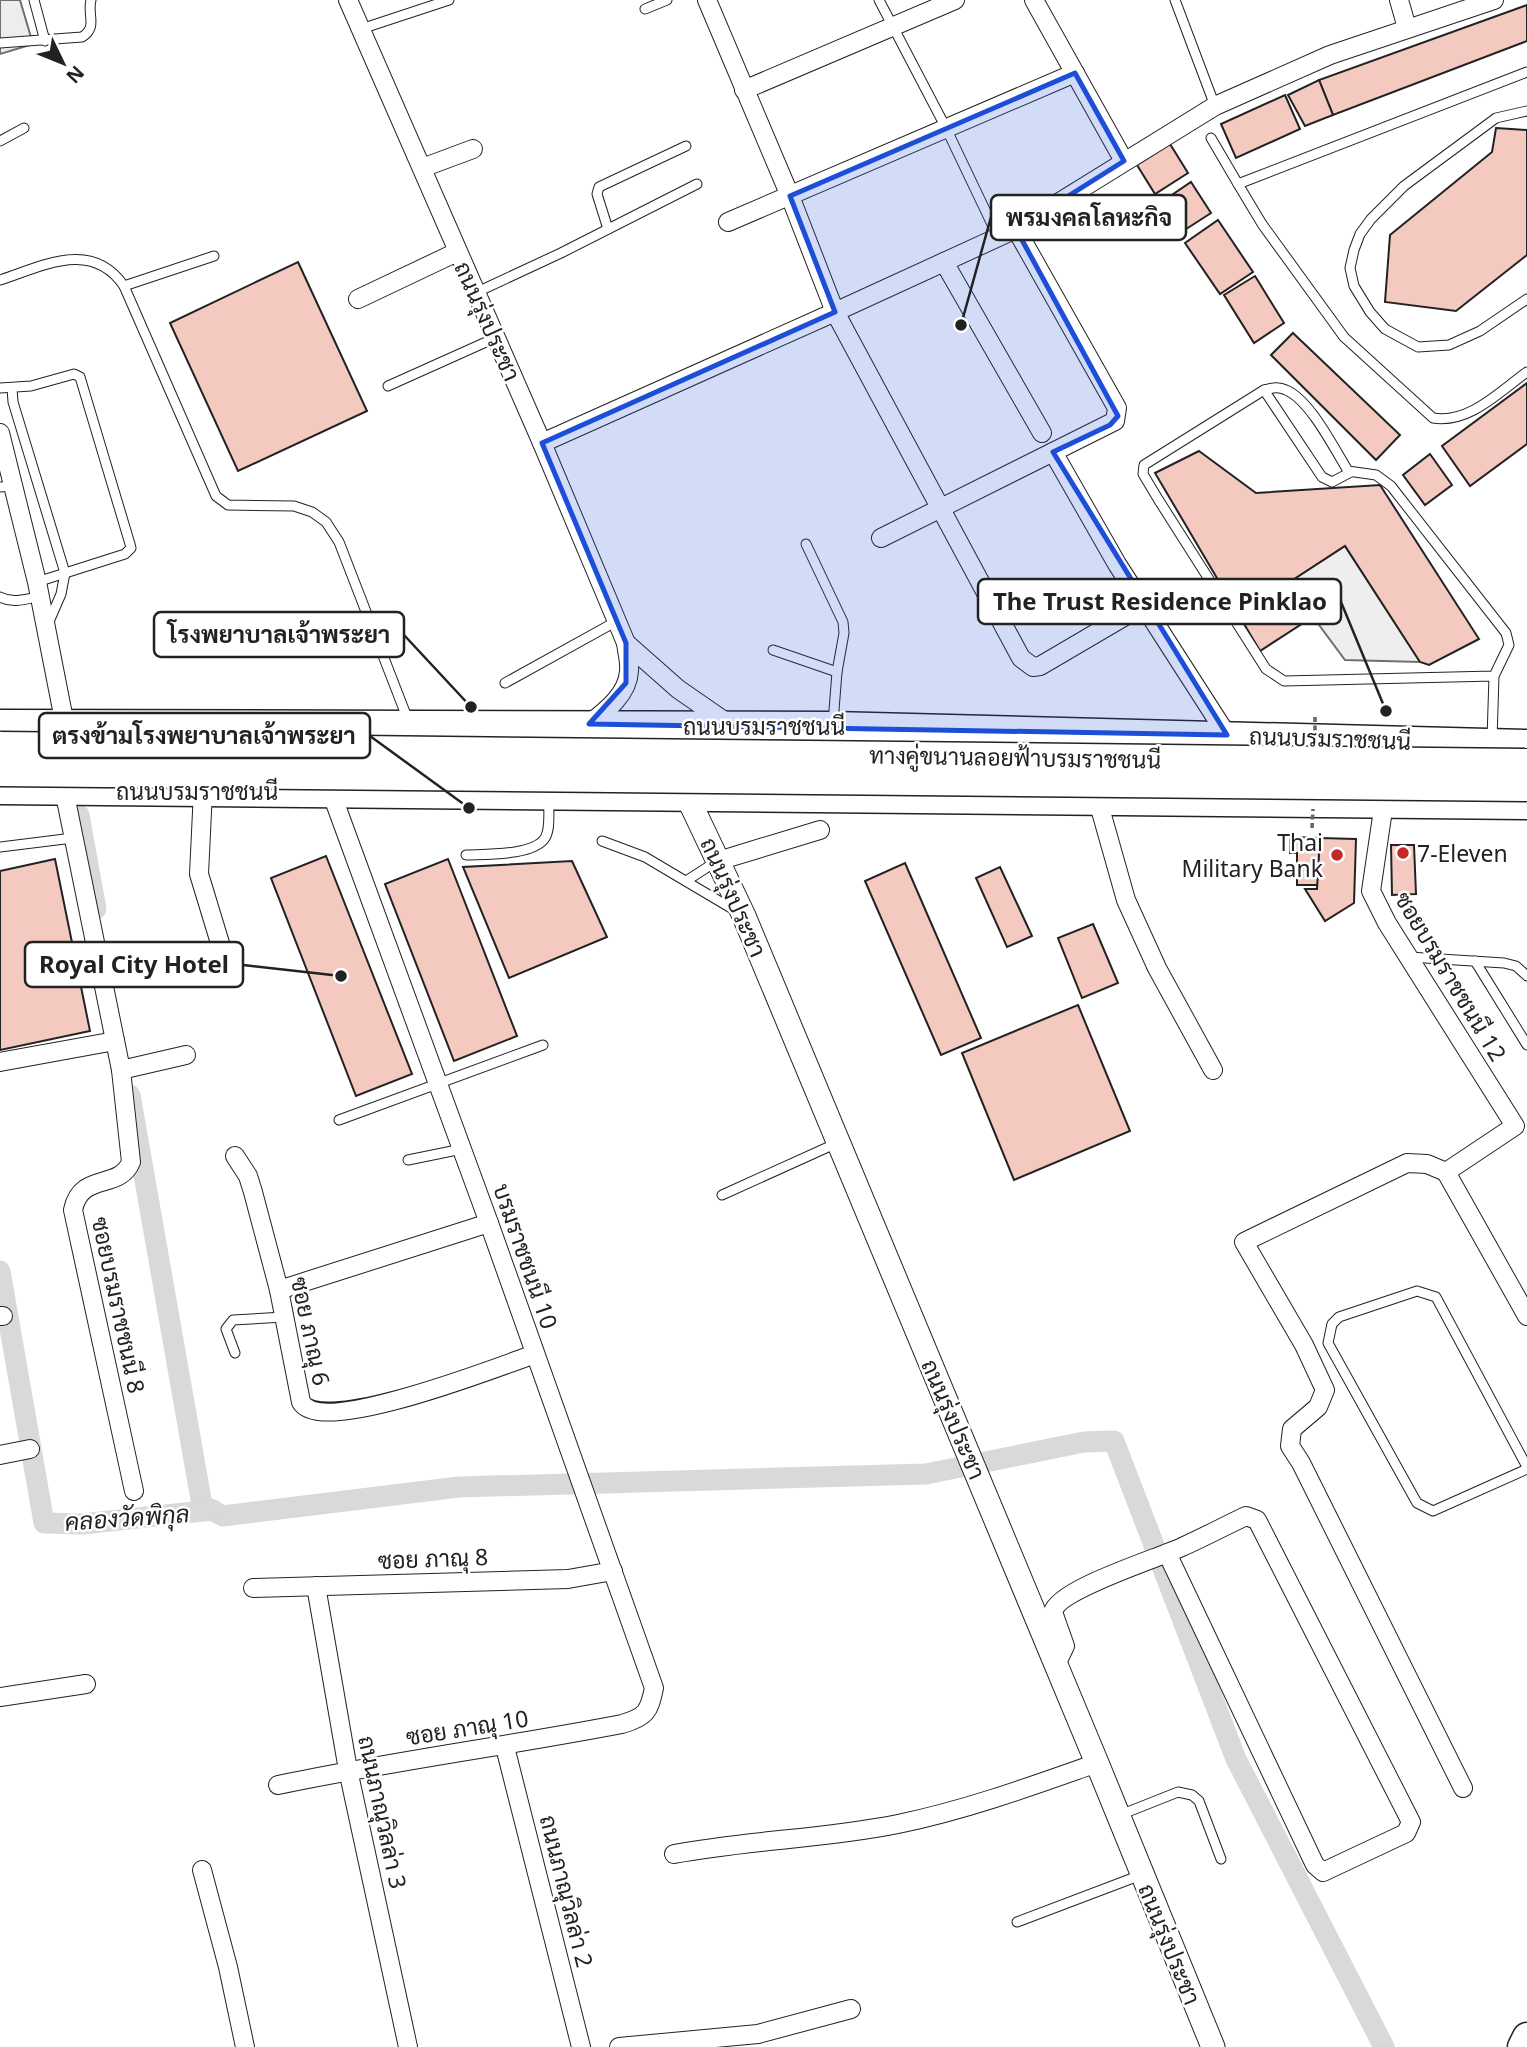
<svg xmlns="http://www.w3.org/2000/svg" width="1527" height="2047" viewBox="0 0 1527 2047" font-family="'Noto Sans',Sarabun,sans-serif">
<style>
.green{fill:#eee;stroke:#6f6f6f;stroke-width:2}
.parking{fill:#ededed;stroke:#6f6f6f;stroke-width:2}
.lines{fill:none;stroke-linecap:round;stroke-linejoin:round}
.canal{stroke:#d9d9d9;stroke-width:21}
.building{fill:#f3c9c0;stroke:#222;stroke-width:2}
.service-casing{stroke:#222;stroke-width:11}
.minor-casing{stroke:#222;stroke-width:20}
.tertiary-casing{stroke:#222;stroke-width:25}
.primary-casing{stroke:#222;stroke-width:31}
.service{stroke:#fff;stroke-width:9}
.minor{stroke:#fff;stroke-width:18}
.tertiary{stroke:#fff;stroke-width:23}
.primary{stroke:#fff;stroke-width:28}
.primary-bridge-casing{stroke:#222;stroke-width:31;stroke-linecap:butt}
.path-bridge{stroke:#646464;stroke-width:3.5;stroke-dasharray:5 3.5;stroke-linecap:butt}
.primary-bridge{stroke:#fff;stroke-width:28}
.marked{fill:#1d4ed8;fill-opacity:0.2;stroke:#1d4ed8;stroke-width:5;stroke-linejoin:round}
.poi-dot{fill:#c62828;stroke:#fff;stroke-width:2.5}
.labels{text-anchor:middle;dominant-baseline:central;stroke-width:5;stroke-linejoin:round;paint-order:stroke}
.street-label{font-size:23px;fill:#222;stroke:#fff}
.poi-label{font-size:23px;fill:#222;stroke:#fff;text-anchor:end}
.water-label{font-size:24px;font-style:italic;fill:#222;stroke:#fff}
.leader{fill:none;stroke:#222;stroke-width:2.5}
.callout-dot{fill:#222;stroke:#fff;stroke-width:2.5}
.callout{fill:#fff;stroke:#222;stroke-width:2.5}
.callout-label{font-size:24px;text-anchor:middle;font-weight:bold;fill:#222}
</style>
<rect width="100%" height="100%" fill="#fff"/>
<polygon class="green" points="1345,546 1420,662 1345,660 1288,583"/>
<polygon class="parking" points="0,0 20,0 33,44 0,54"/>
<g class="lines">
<g class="canal">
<polyline points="79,815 96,909"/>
<polyline points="130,1095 202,1505 223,1516 459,1487 926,1474 1084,1442 1114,1441 1236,1759 1384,2047"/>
<polyline points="0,1271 44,1523 82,1524 213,1510"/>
</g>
</g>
<g class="building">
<polygon points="1527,5 1527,41 1333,115 1319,80"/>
<polygon points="1319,80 1333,115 1305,126 1288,95"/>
<polygon points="1285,95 1300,129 1236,158 1221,124"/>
<polygon points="1496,128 1527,130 1527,255 1456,311 1385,302 1390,235 1492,152"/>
<polygon points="1170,144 1188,173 1155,194 1137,165"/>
<polygon points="1191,182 1211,213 1180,233 1160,203"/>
<polygon points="1218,220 1253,272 1220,294 1185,243"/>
<polygon points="298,262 367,411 238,471 170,323"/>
<polygon points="1255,276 1284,323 1254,343 1224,295"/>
<polygon points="1293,333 1400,435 1376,460 1271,355"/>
<polygon points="1527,383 1527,444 1470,486 1442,446"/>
<polygon points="1199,451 1256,493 1380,485 1479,639 1429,665 1420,662 1345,546 1288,583 1311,618 1260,651 1155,473"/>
<polygon points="1430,454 1452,485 1425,505 1403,475"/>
<polygon points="1290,837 1320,838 1318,885 1297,885 1297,853 1290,853"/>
<polygon points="1320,838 1356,839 1354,903 1325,921 1305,889 1317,889"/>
<polygon points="1391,845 1414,845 1416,894 1392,895"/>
<polygon points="326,856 412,1074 356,1096 271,878"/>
<polygon points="55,859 90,1031 0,1050 0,871"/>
<polygon points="448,859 517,1036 454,1061 385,884"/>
<polygon points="572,861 607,937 509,978 463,867"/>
<polygon points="905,863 981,1038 941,1055 865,881"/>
<polygon points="1000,867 1032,936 1007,947 976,878"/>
<polygon points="1093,924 1118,983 1082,998 1058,938"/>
<polygon points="1078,1005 1130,1131 1014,1180 962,1053"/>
</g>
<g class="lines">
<defs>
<g id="service">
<polyline points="34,0 45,41"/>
<polyline points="879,0 946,128 998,237"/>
<polyline points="1175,0 1215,106"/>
<polyline points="645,9 667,0"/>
<polyline points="361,29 449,0"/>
<path d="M 0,43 L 82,37 C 98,27 87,15 91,0"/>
<path d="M 1527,72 L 1238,184 L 1262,224 L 1344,337 L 1433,418 C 1469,424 1499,392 1527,372"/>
<polyline points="1527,111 1496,118 1404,186 1371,219 1360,234 1354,250 1350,268 1354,286 1370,312 1385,329 1418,347 1449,345 1480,331 1527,299"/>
<polyline points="1211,138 1238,184"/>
<polyline points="0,141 24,128"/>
<polyline points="608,229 597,194 599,187 686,146"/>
<path d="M 0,280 C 43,266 92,239 124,286 L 216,496 L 228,505 L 294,506 L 312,512 L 326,522 L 339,542 L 408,720"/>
<polyline points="124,286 214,256"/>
<polyline points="475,293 561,253 697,184"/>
<polyline points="388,386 495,338"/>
<polyline points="0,388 31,386 74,374 80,377 130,544 131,548 125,554 37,582"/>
<polyline points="12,388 13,402 65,573 61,594 48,624"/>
<polyline points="1264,390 1322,477 1332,482 1351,472"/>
<polyline points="0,487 14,486"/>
<polyline points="806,544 843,622 844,633 837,672 833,723"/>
<path d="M 0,597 C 13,604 26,599 40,596"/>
<polyline points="773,650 837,672"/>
<polyline points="505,683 617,621"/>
<path d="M 1492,739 L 1494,676 L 1509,645 L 1506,633 L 1391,486 L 1376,475 L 1348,471 C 1334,448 1310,400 1286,390 C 1278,386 1272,388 1264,390 L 1144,465 L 1143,474 L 1158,499 L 1266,669 L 1284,681 L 1494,676"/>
<polyline points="602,841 645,857 736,911"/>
<polyline points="0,847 73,838"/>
<path d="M 466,855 C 485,854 533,856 545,838 C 551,828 548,811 549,800"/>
<polyline points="686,881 717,861"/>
<polyline points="1409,957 1504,963 1516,966 1527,976"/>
<polyline points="1475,961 1527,1045"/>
<polyline points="339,1120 543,1045"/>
<polyline points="408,1160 462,1149"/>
<polyline points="722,1195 837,1143"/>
<polyline points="235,1353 226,1329 233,1320 284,1317"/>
<polyline points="1527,1467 1436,1297 1417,1291 1339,1317 1332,1324 1328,1343 1417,1503 1433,1511 1527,1469"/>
<polyline points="1120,1815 1178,1792 1192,1795 1199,1801 1221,1859"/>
<polyline points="1017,1922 1141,1875"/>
</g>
<g id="minor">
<path d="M 348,0 L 542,443 L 626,643 C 627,652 630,662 629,671 C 628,694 606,711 589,724"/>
<polyline points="707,0 790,196 835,312 1021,658 1033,667 1040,666 1144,605"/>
<polyline points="1034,0 1124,161"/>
<polyline points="1399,0 1407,28"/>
<polyline points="744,90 955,0"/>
<polyline points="422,168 473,149"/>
<polyline points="728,222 1075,73"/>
<polyline points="944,262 1042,433"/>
<polyline points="358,299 457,252"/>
<polyline points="0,433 37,582 65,725"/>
<polyline points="542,443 835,312 1016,229 1215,106 1330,55 1494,0"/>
<polyline points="1053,452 1117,564 1227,735"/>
<polyline points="881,538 1115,421 1117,408 1016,229"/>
<polyline points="626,643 678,689 730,725"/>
<path d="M 64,790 L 121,1070 L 131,1162 C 119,1191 81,1171 73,1210 L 134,1491"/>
<polyline points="203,791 199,874 230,976"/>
<polyline points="1098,801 1126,900 1157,968 1213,1070"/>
<polyline points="1384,803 1371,891 1387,923 1515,1126 1446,1172 1427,1164 1407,1163 1244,1242 1304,1345 1325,1390 1318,1407 1292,1429 1290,1446 1301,1463 1463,1788"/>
<polyline points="718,861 820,830"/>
<polyline points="0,1062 115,1041"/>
<polyline points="121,1070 186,1055"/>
<path d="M 235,1156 L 248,1176 L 253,1192 L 279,1290 L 301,1402 C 321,1437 500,1366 535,1354"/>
<polyline points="1446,1172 1527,1316"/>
<polyline points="279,1290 489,1223"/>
<polyline points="0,1316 3,1316"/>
<polyline points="0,1455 30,1449"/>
<polyline points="316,1586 348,1770 408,2047"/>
<polyline points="253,1588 568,1579 613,1571"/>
<path d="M 1056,1665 L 1065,1646 L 1053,1612 C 1058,1589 1159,1558 1182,1547 C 1204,1537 1225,1526 1246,1516 L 1257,1520 L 1411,1822 L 1406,1833 L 1323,1872 L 1315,1865 L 1167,1553"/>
<polyline points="0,1697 86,1684"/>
<polyline points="505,1747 581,2047"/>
<path d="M 278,1785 C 392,1761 508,1746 622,1724 C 646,1717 649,1712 654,1688 L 489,1223 L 331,792"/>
<path d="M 674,1854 C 748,1840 824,1839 898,1824 C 966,1810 1032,1786 1097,1763"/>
<polyline points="202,1870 228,1967 245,2047"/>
<polyline points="619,2047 758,2034 851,2009"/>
</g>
<polyline id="tertiary" points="687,796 744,916 1097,1763 1213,2047"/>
<g id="primary">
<polyline points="0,724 833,726 1527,744"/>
<polyline points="0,790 1527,805"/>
<polyline points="1522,2047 1527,2037"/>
</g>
</defs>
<use href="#service" class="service-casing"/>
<use href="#minor" class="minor-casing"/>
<use href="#tertiary" class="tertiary-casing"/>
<use href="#primary" class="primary-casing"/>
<use href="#service" class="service"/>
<use href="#minor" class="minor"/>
<use href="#tertiary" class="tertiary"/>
<use href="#primary" class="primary"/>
<defs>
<g id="primary-bridge">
<polyline points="0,746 1527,763"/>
<polyline points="0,772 1527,787"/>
</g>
</defs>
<use href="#primary-bridge" class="primary-bridge-casing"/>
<g class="path-bridge">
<polyline points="1315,739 1315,716"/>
<polyline points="1312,828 1313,809"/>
</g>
<use href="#primary-bridge" class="primary-bridge"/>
</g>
<path class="marked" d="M 1075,73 L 1124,161 L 1016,229 L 1118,416 L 1110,425 L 1053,452 L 1227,735 L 589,724 L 626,683 L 626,643 L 542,443 L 835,312 L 790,196 Z"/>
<g class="poi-dot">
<circle cx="1403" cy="853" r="7"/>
<circle cx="1337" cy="855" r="7"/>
</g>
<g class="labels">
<g class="street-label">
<text transform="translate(488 321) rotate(66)">ถนนรุ่งประชา</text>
<text x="764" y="726">ถนนบรมราชชนนี</text>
<text transform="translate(1330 738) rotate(2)">ถนนบรมราชชนนี</text>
<text transform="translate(1015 757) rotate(1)">ทางคู่ขนานลอยฟ้าบรมราชชนนี</text>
<text x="197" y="791">ถนนบรมราชชนนี</text>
<text transform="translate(734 897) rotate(66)">ถนนรุ่งประชา</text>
<text transform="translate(1451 976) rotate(59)">ซอยบรมราชชนนี 12</text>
<text transform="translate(526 1256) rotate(71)">บรมราชชนนี 10</text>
<text transform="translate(119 1305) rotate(78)">ซอยบรมราชชนนี 8</text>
<text transform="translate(311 1331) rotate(78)">ซอย ภาณุ 6</text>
<text transform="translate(954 1419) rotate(67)">ถนนรุ่งประชา</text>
<text transform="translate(433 1558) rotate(-2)">ซอย ภาณุ 8</text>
<text transform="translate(467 1727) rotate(-9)">ซอย ภาณุ 10</text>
<text transform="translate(383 1812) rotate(78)">ถนนภาณุวิลล่า 3</text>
<text transform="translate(567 1891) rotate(76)">ถนนภาณุวิลล่า 2</text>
<text transform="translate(1170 1944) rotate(68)">ถนนรุ่งประชา</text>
</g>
<g class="poi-label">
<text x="1323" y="842">Thai<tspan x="1323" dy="26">Military Bank</tspan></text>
<text x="1417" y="853" text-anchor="start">7-Eleven</text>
</g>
<g class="water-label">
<text transform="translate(127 1517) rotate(-4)">คลองวัดพิกุล</text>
</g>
</g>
<path class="leader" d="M961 325L991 217M1386 711L1341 602M471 707L404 635M469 808L370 736M341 976L243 965"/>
<g class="callout-dot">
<circle cx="961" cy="325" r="7"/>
<circle cx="1386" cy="711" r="7"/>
<circle cx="471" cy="707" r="7"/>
<circle cx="469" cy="808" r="7"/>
<circle cx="341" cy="976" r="7"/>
</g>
<g class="callout">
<rect x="991" y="195" width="195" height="45" rx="7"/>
<rect x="978" y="579" width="363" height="45" rx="7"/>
<rect x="154" y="612" width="250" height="45" rx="7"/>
<rect x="39" y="713" width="331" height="45" rx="7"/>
<rect x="25" y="942" width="218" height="45" rx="7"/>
</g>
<g class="callout-label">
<text x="1089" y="226">พรมงคลโลหะกิจ</text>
<text x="1160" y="610">The Trust Residence Pinklao</text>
<text x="279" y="643">โรงพยาบาลเจ้าพระยา</text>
<text x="204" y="744">ตรงข้ามโรงพยาบาลเจ้าพระยา</text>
<text x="134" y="973">Royal City Hotel</text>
</g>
<g transform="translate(63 63) rotate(133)" stroke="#ffffff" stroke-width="5" paint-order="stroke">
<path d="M0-5L12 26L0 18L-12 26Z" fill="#222222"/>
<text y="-10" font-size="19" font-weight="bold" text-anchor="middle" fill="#222222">N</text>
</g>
</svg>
